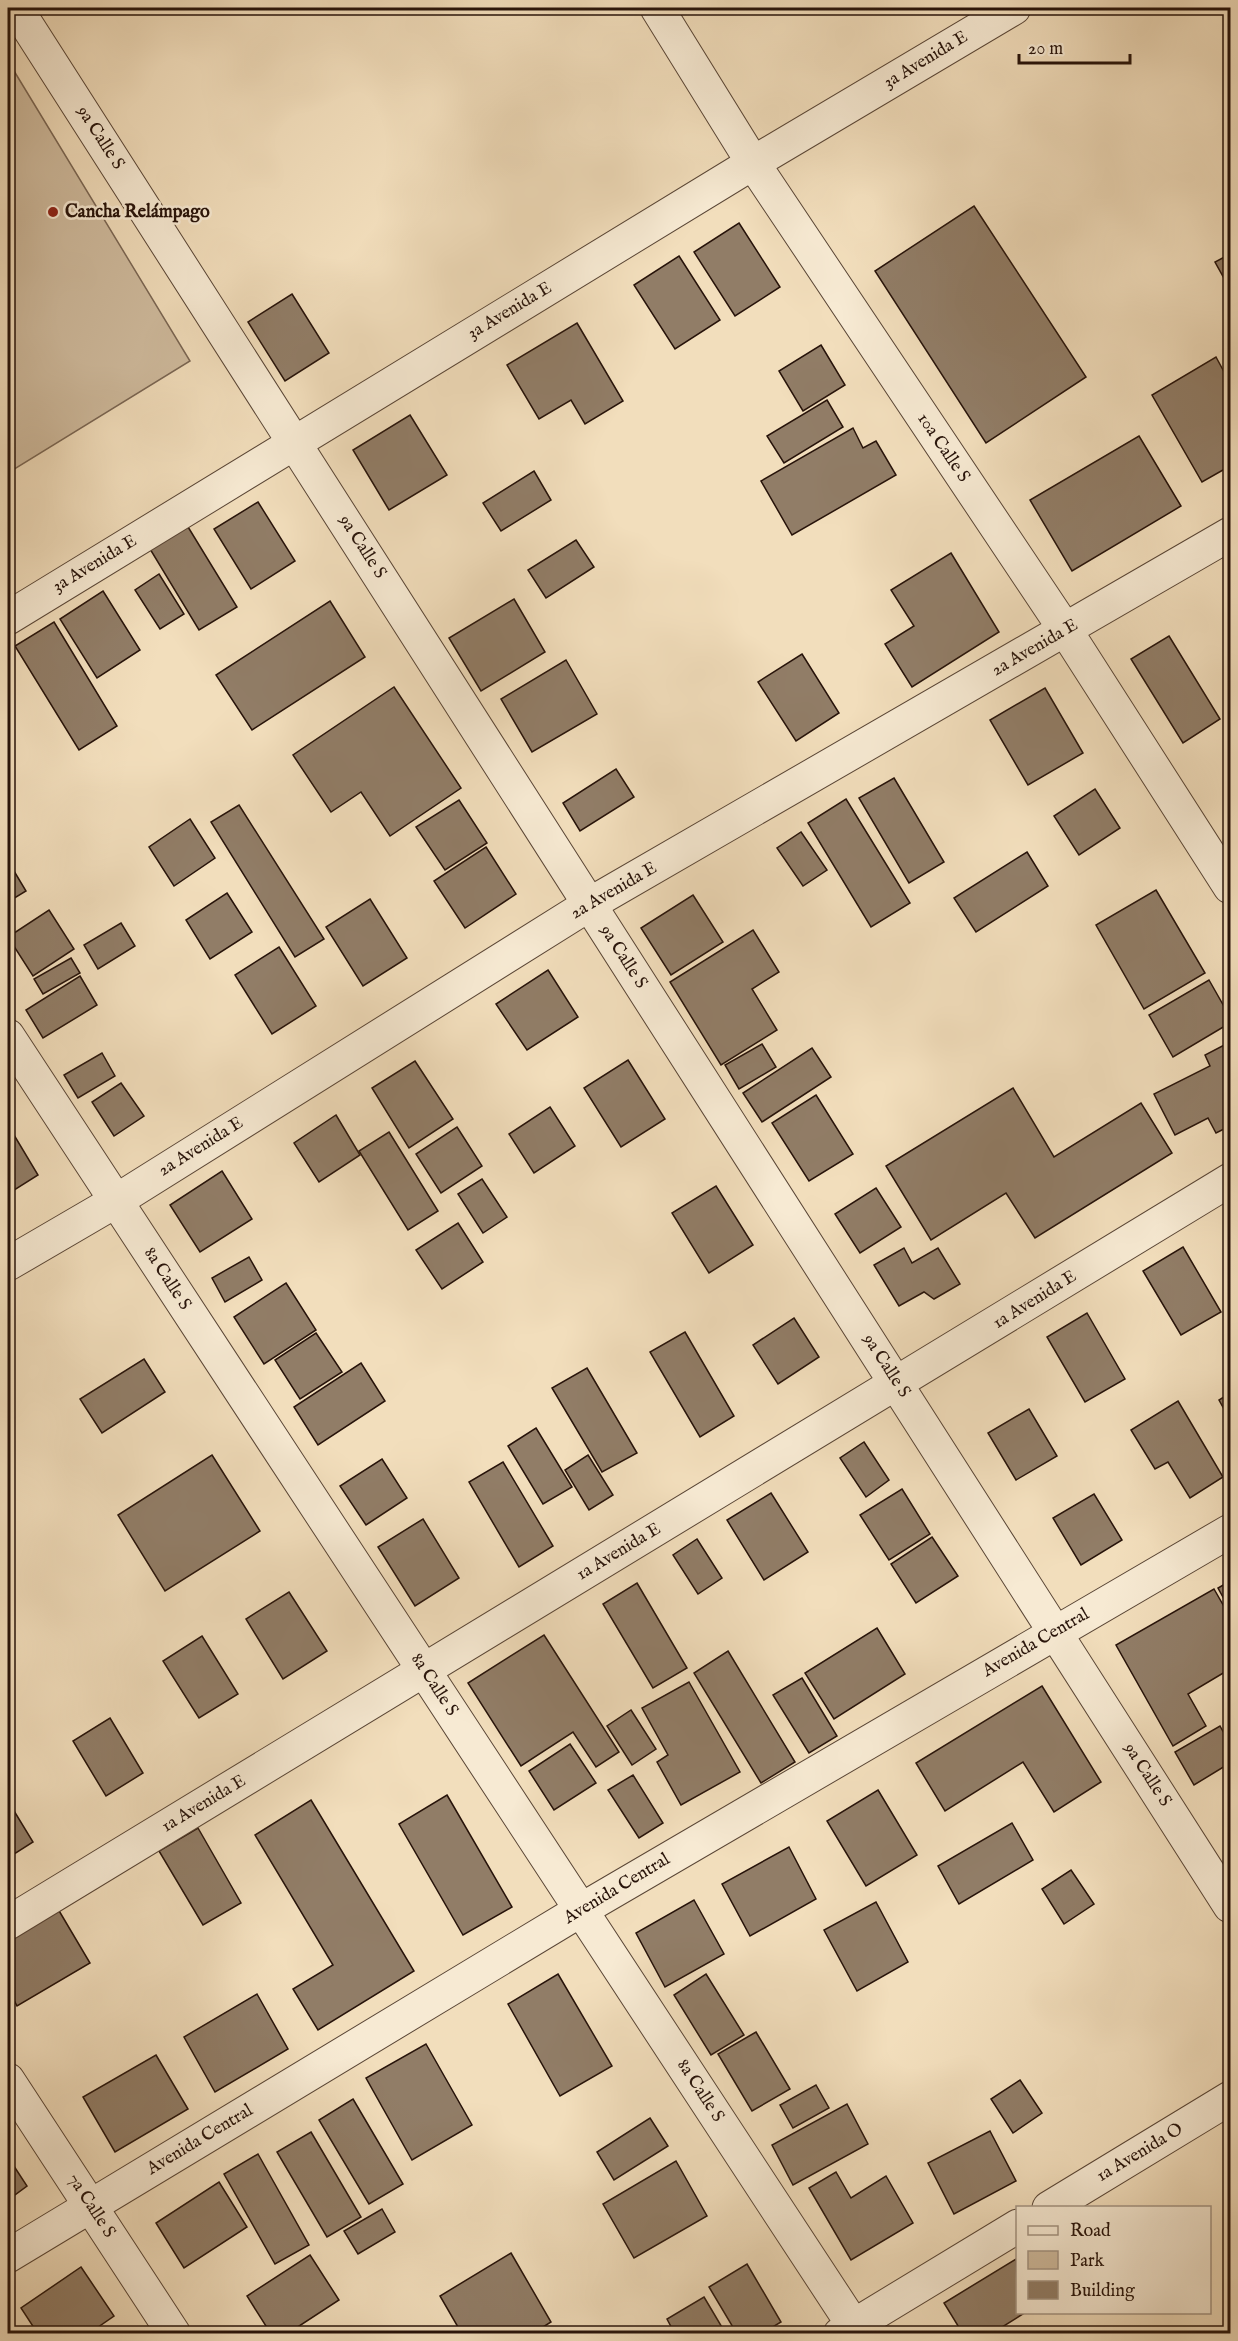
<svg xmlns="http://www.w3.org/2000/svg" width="1238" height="2341" viewBox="0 0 1238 2341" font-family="'IM FELL English',serif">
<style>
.green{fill:#cfbb9e;stroke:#7b6754;stroke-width:1.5}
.building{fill:#917d67;stroke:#27130a;stroke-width:1.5}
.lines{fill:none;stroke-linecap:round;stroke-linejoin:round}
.minor-casing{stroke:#5a4636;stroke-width:35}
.minor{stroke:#f7ead3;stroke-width:33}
.poi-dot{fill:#8f2418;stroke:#f7ead3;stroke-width:2}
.labels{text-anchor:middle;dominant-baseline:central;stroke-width:5;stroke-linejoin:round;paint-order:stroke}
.street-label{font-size:18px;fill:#27130a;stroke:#f7ead3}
.poi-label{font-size:18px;font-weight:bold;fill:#27130a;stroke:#f7ead3;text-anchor:start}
</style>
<rect width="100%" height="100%" fill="#f2debc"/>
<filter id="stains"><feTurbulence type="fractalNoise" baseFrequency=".00333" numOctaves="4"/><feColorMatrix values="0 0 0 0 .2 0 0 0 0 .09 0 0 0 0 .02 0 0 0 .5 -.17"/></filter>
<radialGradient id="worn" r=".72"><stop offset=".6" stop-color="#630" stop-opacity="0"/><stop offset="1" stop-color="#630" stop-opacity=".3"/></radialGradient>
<polygon class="green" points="8,61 190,361 8,473"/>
<g class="building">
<polygon points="974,206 1086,377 986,443 875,271"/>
<polygon points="739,223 780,287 735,316 694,252"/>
<polygon points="1230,254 1230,289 1215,262"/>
<polygon points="679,256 720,320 675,349 634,285"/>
<polygon points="292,294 329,353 285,381 248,322"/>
<polygon points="577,323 623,401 585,424 571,400 539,419 507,365"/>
<polygon points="821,345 845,385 803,411 779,371"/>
<polygon points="1216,357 1230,383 1230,466 1202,482 1152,395"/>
<polygon points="827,400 843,427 784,463 767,436"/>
<polygon points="410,415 447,475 389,510 353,450"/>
<polygon points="853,428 863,448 876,441 896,475 792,535 761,481"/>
<polygon points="1139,436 1181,506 1072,571 1030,500"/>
<polygon points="534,471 551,500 501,531 483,503"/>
<polygon points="258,502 295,561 251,589 214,529"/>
<polygon points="185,522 237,607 199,630 147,544"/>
<polygon points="576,540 594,567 546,598 528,570"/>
<polygon points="951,553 999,632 912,687 885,644 914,626 891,590"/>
<polygon points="159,574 184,614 160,629 135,590"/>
<polygon points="103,591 140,650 97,678 60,619"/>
<polygon points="514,599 545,652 481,691 449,638"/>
<polygon points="330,601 365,657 252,730 216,675"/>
<polygon points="54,622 117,726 79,750 15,646"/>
<polygon points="1169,636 1220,719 1183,743 1131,659"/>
<polygon points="802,654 839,713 796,741 758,682"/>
<polygon points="566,660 597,714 532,752 501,699"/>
<polygon points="394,687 461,788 390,836 361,792 331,812 293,755"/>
<polygon points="1045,688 1083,753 1028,785 990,720"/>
<polygon points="616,769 634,797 580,831 563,803"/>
<polygon points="894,778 944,862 909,883 859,798"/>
<polygon points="1095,789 1120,828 1079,855 1054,816"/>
<polygon points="846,799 910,903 871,927 808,823"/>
<polygon points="459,800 487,843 445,870 416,827"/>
<polygon points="239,805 324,939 295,957 211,822"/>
<polygon points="190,819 215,858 174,886 149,847"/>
<polygon points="801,832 827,870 803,886 777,848"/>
<polygon points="486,847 516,894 465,928 434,881"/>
<polygon points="1027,852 1048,886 976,932 954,898"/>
<polygon points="8,861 26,891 8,902"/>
<polygon points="1156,890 1205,973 1144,1009 1096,925"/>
<polygon points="227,893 252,932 210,959 186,920"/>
<polygon points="693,895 723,942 671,975 641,928"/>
<polygon points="370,899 407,958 363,986 326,927"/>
<polygon points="49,910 74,949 33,976 8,937"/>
<polygon points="121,923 135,946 98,969 84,945"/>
<polygon points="753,930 779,972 752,989 777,1030 721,1065 670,982"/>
<polygon points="279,947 316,1006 272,1034 235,975"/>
<polygon points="71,958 80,973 43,994 34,979"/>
<polygon points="548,970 578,1017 527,1050 496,1004"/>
<polygon points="80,976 97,1005 43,1038 26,1010"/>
<polygon points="1209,980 1230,1017 1230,1023 1173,1057 1149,1015"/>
<polygon points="1230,1042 1230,1126 1216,1133 1208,1118 1175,1135 1154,1094 1210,1066 1205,1055"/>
<polygon points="762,1044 776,1067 739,1089 725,1065"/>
<polygon points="812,1048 831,1077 762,1122 743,1093"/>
<polygon points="102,1053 115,1076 78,1098 64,1075"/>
<polygon points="628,1060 665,1119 621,1147 584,1088"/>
<polygon points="415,1061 453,1119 409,1148 372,1088"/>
<polygon points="121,1083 144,1116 114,1136 92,1102"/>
<polygon points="1013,1088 1054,1157 1141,1103 1172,1153 1035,1238 1006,1193 931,1240 886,1166"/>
<polygon points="816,1095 853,1154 809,1181 772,1123"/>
<polygon points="550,1107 575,1146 534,1173 509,1134"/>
<polygon points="336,1115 360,1155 319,1182 294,1143"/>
<polygon points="8,1125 38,1175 8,1194"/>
<polygon points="457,1127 482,1166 441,1193 416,1154"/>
<polygon points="389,1132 438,1211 408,1230 359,1151"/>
<polygon points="222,1171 252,1219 200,1252 170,1205"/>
<polygon points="482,1179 507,1217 483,1233 458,1194"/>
<polygon points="716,1186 753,1245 709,1273 672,1213"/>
<polygon points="876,1188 901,1227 860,1253 835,1214"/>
<polygon points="458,1223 483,1262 442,1289 416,1250"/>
<polygon points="1183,1247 1221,1312 1181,1335 1143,1271"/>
<polygon points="904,1248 912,1263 938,1248 960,1284 934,1299 924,1292 899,1306 874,1265"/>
<polygon points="249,1257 262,1280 225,1302 212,1278"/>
<polygon points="286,1283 316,1330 264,1364 234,1317"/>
<polygon points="1087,1313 1125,1379 1085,1402 1047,1337"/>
<polygon points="794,1318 819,1357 778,1384 753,1345"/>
<polygon points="685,1332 734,1416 700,1437 650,1352"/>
<polygon points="316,1333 342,1372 300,1399 275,1360"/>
<polygon points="144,1359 165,1392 102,1433 80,1399"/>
<polygon points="361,1363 385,1401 318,1445 294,1407"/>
<polygon points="587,1368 637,1453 602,1472 552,1388"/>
<polygon points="1230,1393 1230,1420 1219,1400"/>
<polygon points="1178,1401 1223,1477 1190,1498 1168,1462 1155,1469 1131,1430"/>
<polygon points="1029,1409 1057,1456 1016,1480 988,1433"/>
<polygon points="536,1428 572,1487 543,1504 508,1446"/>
<polygon points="864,1442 889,1480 866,1497 840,1458"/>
<polygon points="212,1455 260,1531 165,1591 118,1515"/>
<polygon points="588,1455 613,1495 589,1510 565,1470"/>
<polygon points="382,1459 407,1498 366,1525 340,1486"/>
<polygon points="503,1462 553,1546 519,1567 469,1482"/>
<polygon points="902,1489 930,1534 889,1560 860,1515"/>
<polygon points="771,1493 808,1552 764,1580 727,1520"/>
<polygon points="1094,1494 1122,1540 1081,1565 1053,1518"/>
<polygon points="423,1519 459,1578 415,1606 378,1547"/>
<polygon points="932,1537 958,1576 916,1603 891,1564"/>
<polygon points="697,1539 722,1578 698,1594 673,1555"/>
<polygon points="1230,1581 1230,1610 1218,1588"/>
<polygon points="637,1583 687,1668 653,1688 603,1604"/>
<polygon points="1214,1589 1230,1617 1230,1669 1188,1694 1206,1726 1173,1746 1116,1645"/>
<polygon points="289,1592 327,1651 283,1679 246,1619"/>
<polygon points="877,1628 905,1674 834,1719 805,1673"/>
<polygon points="544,1635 619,1752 596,1767 573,1732 521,1766 468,1683"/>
<polygon points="202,1636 238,1694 199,1718 163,1661"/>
<polygon points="728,1651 795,1762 761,1783 694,1673"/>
<polygon points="802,1678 837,1736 809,1753 773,1695"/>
<polygon points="689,1682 740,1772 681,1805 657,1762 668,1755 642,1708"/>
<polygon points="1042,1686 1101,1782 1054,1812 1023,1762 945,1811 916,1763"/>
<polygon points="631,1710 656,1749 632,1765 607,1726"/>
<polygon points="110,1718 143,1773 106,1796 73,1741"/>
<polygon points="1220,1726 1230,1744 1230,1763 1194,1785 1175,1752"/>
<polygon points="570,1744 596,1783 554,1810 529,1771"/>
<polygon points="633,1775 663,1823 639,1838 608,1790"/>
<polygon points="878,1790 917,1855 866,1886 827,1821"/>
<polygon points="447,1795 512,1907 463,1935 399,1824"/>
<polygon points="311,1800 414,1971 318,2030 293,1989 333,1965 255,1835"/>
<polygon points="8,1801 33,1842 8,1858"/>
<polygon points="1012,1823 1033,1860 959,1904 938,1866"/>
<polygon points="198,1828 241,1903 203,1925 159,1851"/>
<polygon points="789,1847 816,1899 750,1936 722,1884"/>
<polygon points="1071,1870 1094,1904 1064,1924 1042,1889"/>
<polygon points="694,1900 724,1954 665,1987 636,1933"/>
<polygon points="876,1902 908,1962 857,1991 824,1930"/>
<polygon points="58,1909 90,1963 17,2006 8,1988 8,1938"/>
<polygon points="558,1974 612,2066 560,2096 508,2004"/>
<polygon points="706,1974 744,2035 711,2055 674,1995"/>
<polygon points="257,1994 288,2049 215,2092 184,2037"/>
<polygon points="756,2032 790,2089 752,2111 718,2054"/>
<polygon points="426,2044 472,2125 412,2160 366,2078"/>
<polygon points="156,2055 188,2109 115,2152 83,2097"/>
<polygon points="1020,2080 1042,2113 1013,2133 991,2099"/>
<polygon points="816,2085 829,2108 793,2128 780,2105"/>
<polygon points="353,2099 403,2184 369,2204 319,2120"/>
<polygon points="847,2104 868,2144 793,2185 772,2145"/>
<polygon points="650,2118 668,2146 614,2180 597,2152"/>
<polygon points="990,2131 1016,2181 954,2214 928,2163"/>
<polygon points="311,2132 361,2217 327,2237 277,2152"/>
<polygon points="258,2154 309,2245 275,2264 224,2174"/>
<polygon points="8,2157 27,2186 8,2200"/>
<polygon points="676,2161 707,2216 634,2258 603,2204"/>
<polygon points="836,2172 851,2198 886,2176 913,2223 851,2260 809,2188"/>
<polygon points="219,2182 247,2227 184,2268 156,2223"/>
<polygon points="382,2209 395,2232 358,2254 344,2231"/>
<polygon points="511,2253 551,2322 532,2334 462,2334 440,2296"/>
<polygon points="310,2255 339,2300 287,2334 271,2334 247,2296"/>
<polygon points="1016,2259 1018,2312 1026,2312 991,2334 963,2334 944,2303"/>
<polygon points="747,2264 781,2322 761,2334 737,2334 709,2287"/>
<polygon points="81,2267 114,2316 88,2334 38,2334 21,2308"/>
<polygon points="704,2297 726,2334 675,2334 667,2319"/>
</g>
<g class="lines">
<defs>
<g id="minor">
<polyline points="16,8 1230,1906"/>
<polyline points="657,8 753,163 1066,631 1230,887"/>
<polyline points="8,618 753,163 1014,8"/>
<polyline points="8,1036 859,2334"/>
<polyline points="8,1264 116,1201 590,904 1230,534"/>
<polyline points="8,1923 1230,1180"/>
<polyline points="8,2080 174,2334"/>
<polyline points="1049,2208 1230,2098"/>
<polyline points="8,2256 581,1910 1230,1531"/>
<polyline points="840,2334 1018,2226"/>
</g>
</defs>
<use href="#minor" class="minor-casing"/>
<use href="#minor" class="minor"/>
</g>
<circle class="poi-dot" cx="53" cy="212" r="6"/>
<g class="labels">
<g class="street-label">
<text transform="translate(926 60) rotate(-31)">3a Avenida E</text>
<text transform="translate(100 138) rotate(57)">9a Calle S</text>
<text transform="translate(510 311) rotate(-31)">3a Avenida E</text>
<text transform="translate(943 448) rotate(56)">10a Calle S</text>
<text transform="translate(362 547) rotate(57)">9a Calle S</text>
<text transform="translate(95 564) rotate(-31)">3a Avenida E</text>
<text transform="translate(1035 648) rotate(-30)">2a Avenida E</text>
<text transform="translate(614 891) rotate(-30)">2a Avenida E</text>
<text transform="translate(623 957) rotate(57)">9a Calle S</text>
<text transform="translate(201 1147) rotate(-32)">2a Avenida E</text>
<text transform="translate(167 1279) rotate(57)">8a Calle S</text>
<text transform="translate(1035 1300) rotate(-32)">1a Avenida E</text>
<text transform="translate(886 1366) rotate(57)">9a Calle S</text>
<text transform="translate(619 1552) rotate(-31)">1a Avenida E</text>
<text transform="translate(1036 1643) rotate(-30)">Avenida Central</text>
<text transform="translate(434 1685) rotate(57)">8a Calle S</text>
<text transform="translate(1147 1775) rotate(57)">9a Calle S</text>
<text transform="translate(204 1804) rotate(-31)">1a Avenida E</text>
<text transform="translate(617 1889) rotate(-31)">Avenida Central</text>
<text transform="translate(700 2091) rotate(57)">8a Calle S</text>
<text transform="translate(200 2140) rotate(-31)">Avenida Central</text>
<text transform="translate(1140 2153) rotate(-31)">1a Avenida O</text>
<text transform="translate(91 2206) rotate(57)">7a Calle S</text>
</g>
<g class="poi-label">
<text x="65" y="212">Cancha Relámpago</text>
</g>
</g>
<rect width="1238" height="2341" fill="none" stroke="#f2debc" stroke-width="30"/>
<rect x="9" y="9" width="1220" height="2323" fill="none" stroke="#27130a" stroke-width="3"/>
<rect x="15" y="15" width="1208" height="2311" fill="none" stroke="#27130a" stroke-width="1.5"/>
<rect x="1016" y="2206" width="195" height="108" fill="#f7ead3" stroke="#a49483" stroke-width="1.5"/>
<rect x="1028" y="2226" width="30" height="9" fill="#f7ead3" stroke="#a49483" stroke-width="1.5"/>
<text x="1070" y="2236" font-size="18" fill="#27130a">Road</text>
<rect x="1028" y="2251" width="30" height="18" fill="#cfbb9e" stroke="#a49483" stroke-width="1.5"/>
<text x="1070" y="2266" font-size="18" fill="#27130a">Park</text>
<rect x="1028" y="2281" width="30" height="18" fill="#917d67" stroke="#a49483" stroke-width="1.5"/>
<text x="1070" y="2296" font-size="18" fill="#27130a">Building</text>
<path d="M1019 54v9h111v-9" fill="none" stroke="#27130a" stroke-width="3"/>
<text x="1028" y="54" font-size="18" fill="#27130a" stroke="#f7ead3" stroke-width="4.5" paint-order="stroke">20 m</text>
<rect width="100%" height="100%" filter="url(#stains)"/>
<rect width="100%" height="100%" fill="url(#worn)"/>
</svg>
